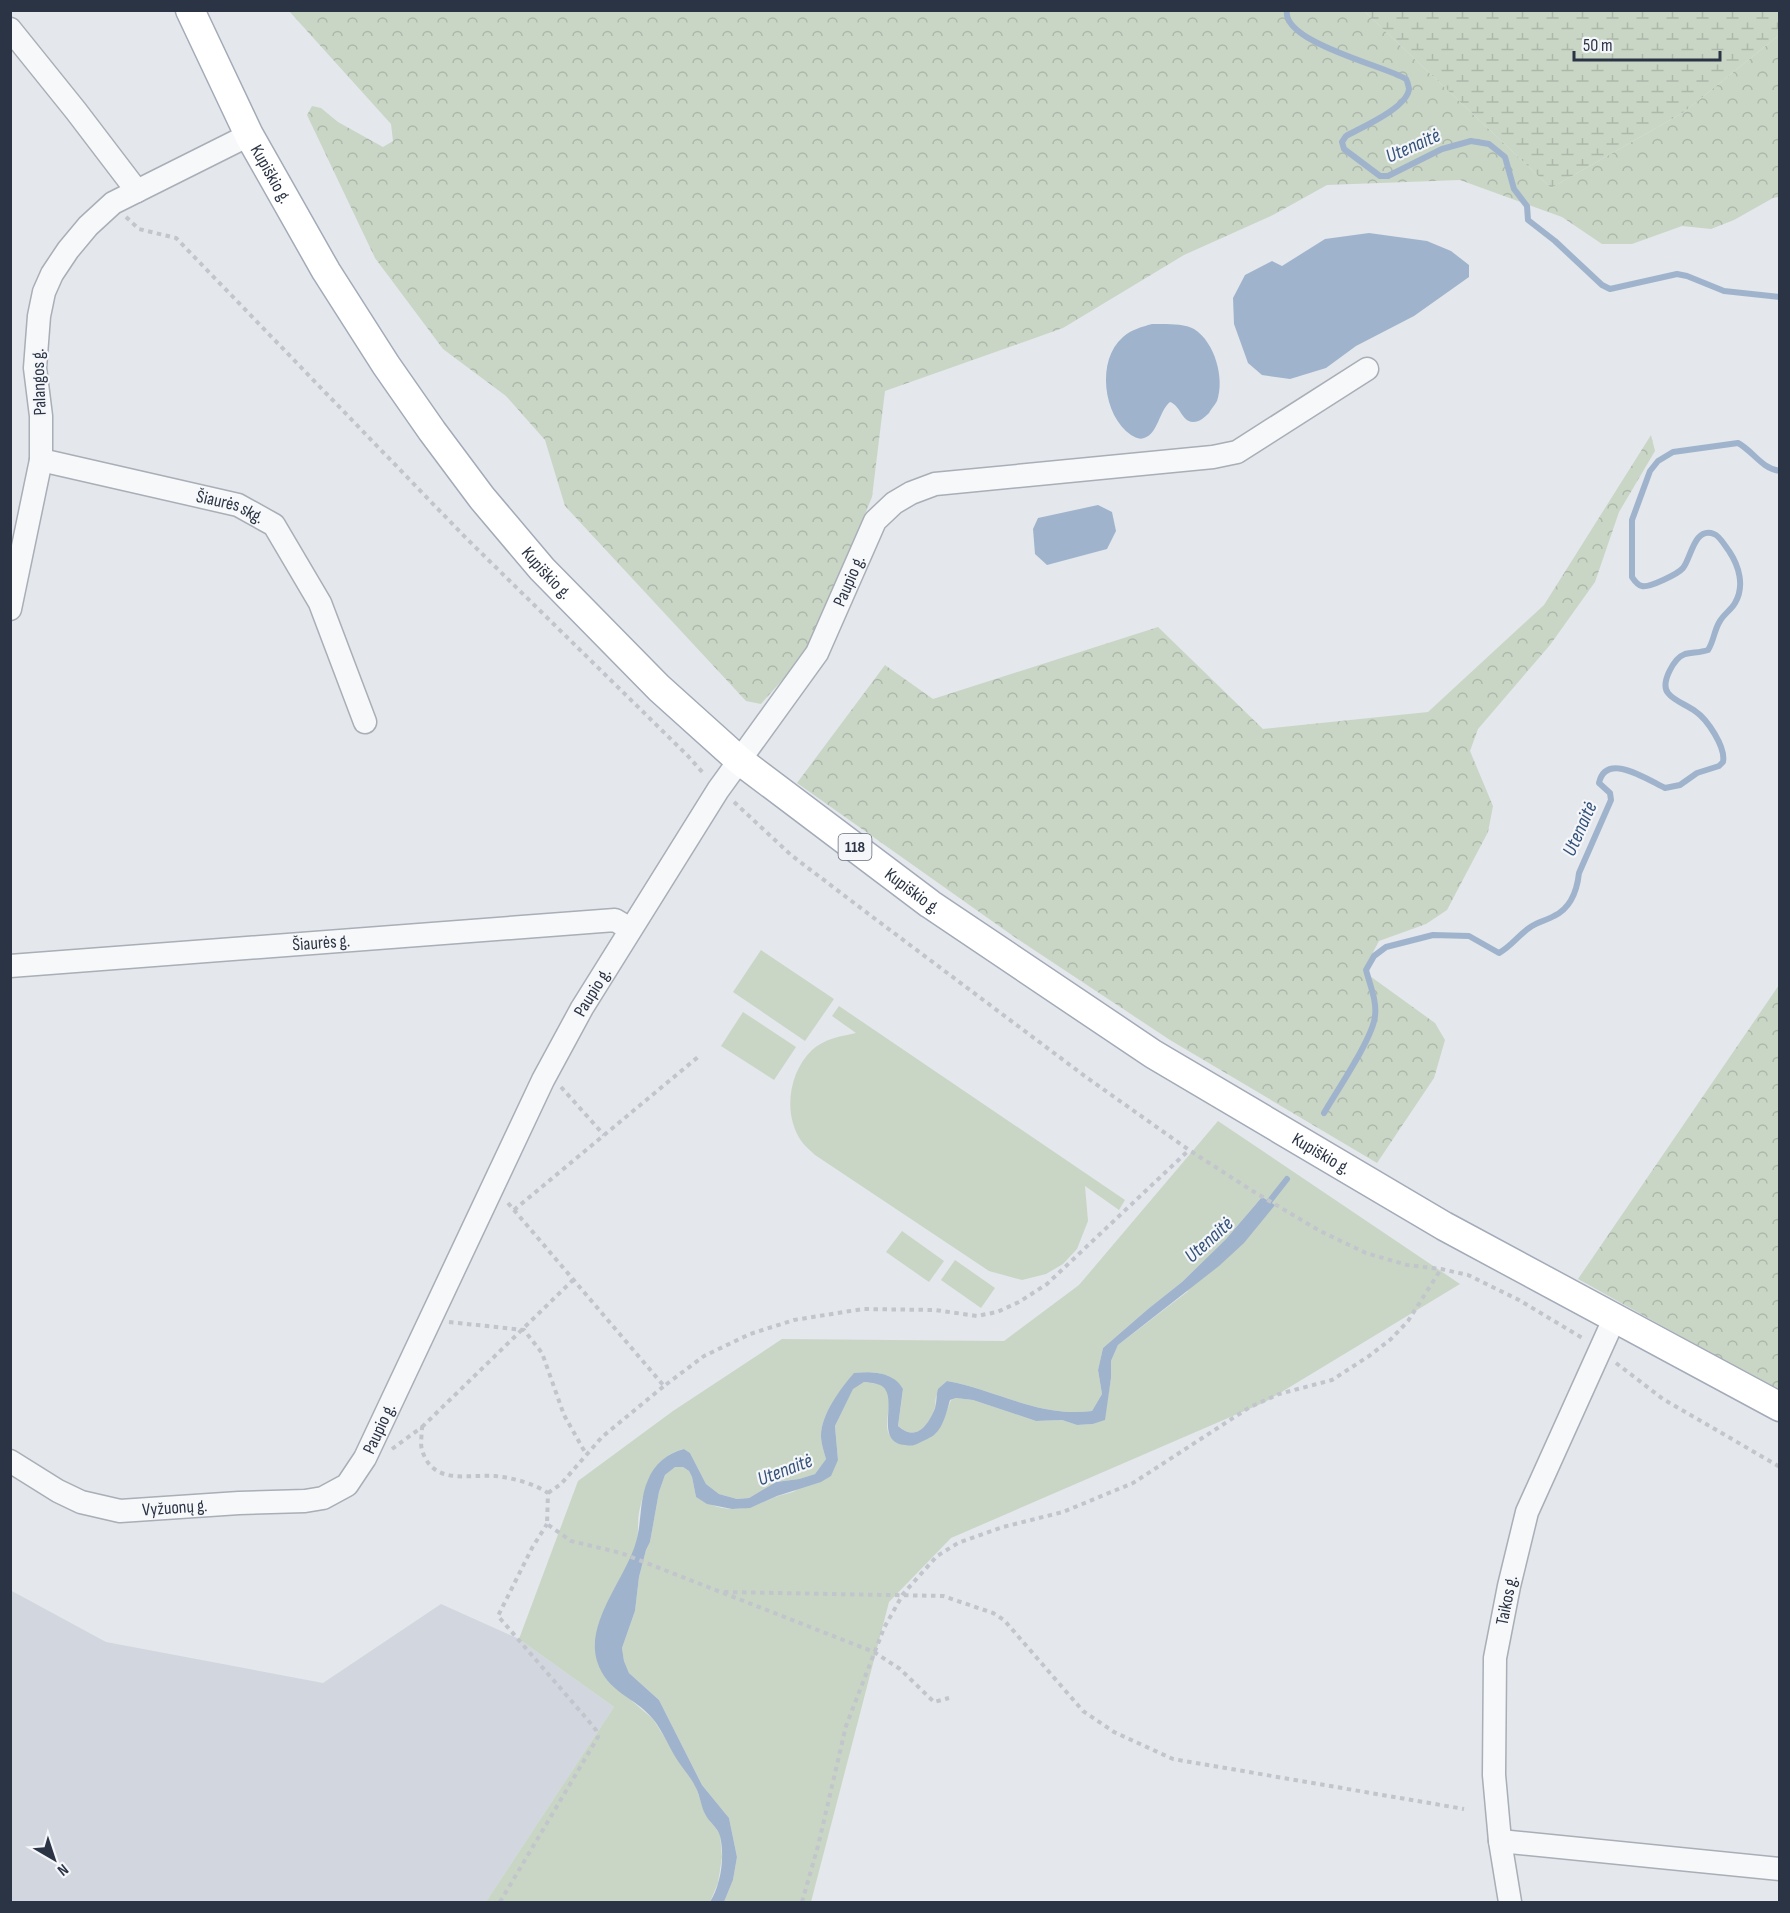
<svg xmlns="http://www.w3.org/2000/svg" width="1790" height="1913" viewBox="0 0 1790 1913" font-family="'Sofia Sans Condensed',sans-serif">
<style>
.built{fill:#d2d6de}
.green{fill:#c9d6c5}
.forest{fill:url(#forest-crowns)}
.wetland{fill:url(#wetland-marsh)}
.water{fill:#9fb4cc}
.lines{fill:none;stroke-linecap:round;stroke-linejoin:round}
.stream{stroke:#9fb4cc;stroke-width:6}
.minor-casing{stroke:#a9aeb7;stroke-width:25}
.major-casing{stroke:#a3abb8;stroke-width:31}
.path{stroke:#c2c5cb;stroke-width:4;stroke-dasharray:4.5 4.5;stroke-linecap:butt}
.minor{stroke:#f7f8fa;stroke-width:22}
.major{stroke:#fff;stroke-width:28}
.labels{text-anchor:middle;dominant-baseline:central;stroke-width:4.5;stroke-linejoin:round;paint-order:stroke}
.shield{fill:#f4f6f9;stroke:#676e7b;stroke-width:1.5}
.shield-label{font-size:16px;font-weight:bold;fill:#2b3445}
.street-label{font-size:18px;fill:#2b3445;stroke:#f4f6f9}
.water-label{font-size:20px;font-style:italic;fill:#34527a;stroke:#f4f6f9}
</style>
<defs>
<pattern id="forest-crowns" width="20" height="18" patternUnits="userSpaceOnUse" patternTransform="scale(1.5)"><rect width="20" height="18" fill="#c9d6c5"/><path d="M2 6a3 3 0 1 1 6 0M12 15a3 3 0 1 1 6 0" fill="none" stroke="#adb8ab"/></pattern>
<pattern id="wetland-marsh" width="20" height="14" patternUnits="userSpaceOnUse" patternTransform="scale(1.5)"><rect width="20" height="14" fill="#c9d6c5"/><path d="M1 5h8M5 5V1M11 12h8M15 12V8" fill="none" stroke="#adb8ab"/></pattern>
</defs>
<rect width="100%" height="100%" fill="#e4e7ec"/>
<polygon class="built" points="10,1590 106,1642 323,1683 441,1604 519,1639 614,1707 486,1902 11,1902"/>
<g class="green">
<polygon points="761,950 834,999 805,1041 733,992"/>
<path d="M 839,1006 L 1125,1200 L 1119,1210 L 1085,1186 L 1088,1221 L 1077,1249 L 1063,1264 L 1046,1274 L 1022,1280 L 989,1271 L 815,1155 C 811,1151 805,1146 802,1142 C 782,1114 789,1072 812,1050 C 824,1039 841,1036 856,1033 L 832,1016 Z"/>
<polygon points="743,1012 796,1047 774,1080 721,1046"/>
<path d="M 1218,1121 L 1460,1284 L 1265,1402 L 951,1538 L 889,1602 L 811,1902 L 724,1902 L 733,1880 L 737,1857 L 729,1818 L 702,1785 L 659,1700 L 629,1673 L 624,1661 L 622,1648 L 635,1611 L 639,1577 L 646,1550 L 650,1542 L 659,1492 L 665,1475 L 674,1467 L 683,1467 L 689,1471 L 692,1477 L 696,1497 C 726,1515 746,1511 775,1497 C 780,1495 787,1494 793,1492 C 809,1483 823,1470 838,1460 L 835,1426 L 853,1388 L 864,1382 C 869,1383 878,1383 883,1386 C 897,1396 882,1421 889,1434 C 891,1438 897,1441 900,1444 L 942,1423 L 951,1400 L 956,1398 L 973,1400 L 1036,1421 L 1062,1420 L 1077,1425 L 1093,1424 L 1104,1420 L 1111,1378 L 1111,1361 L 1118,1345 L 1187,1292 L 1262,1197 L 1226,1239 L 1182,1282 L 1148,1309 L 1103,1348 L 1098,1370 L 1102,1394 L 1092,1411 C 1041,1418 996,1390 947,1381 C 944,1386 938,1392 936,1397 C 935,1401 936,1404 935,1407 C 929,1426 916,1442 898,1426 L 903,1390 C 894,1372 872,1371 855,1373 C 841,1388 821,1414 821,1436 C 821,1443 824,1452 826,1459 L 815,1474 L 799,1479 L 776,1482 L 749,1498 L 737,1499 L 719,1494 L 706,1484 L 690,1453 L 684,1449 C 657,1454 646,1483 640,1508 C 637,1518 639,1530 637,1540 C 633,1561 620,1581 609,1599 L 632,1701 L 653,1719 L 696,1787 L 705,1814 L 720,1834 L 722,1857 L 718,1883 L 710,1902 L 486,1902 L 614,1707 L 519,1639 L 578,1481 L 673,1411 L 782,1339 L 1004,1341 L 1079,1285 Z"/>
<polygon points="902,1231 944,1261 929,1282 886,1252"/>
<polygon points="955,1260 995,1288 981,1308 941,1280"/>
</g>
<g class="forest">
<polygon points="289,11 1364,11 1551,188 1684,112 1779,35 1779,197 1773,198 1734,220 1711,229 1682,226 1632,244 1602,244 1562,217 1460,180 1327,185 1273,215 1184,255 1063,328 885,391 872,497 825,612 816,642 761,704 746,701 565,506 545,440 506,396 443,349 375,258 307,115 312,106 321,108 338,122 383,147 393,141 391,124"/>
<polygon points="1651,435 1655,451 1619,512 1595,582 1550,645 1478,729 1470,751 1493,806 1488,832 1447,910 1426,924 1379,941 1363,971 1435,1023 1445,1040 1434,1078 1377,1163 1170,1040 1016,938 797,783 885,665 933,699 1158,627 1263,729 1428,712 1544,605"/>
<polygon points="1779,985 1779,1391 1578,1279"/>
</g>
<polygon class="wetland" points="1364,11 1779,11 1779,35 1684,112 1551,188"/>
<g class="water">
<polygon points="1369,233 1427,241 1451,251 1469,265 1469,277 1414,316 1356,346 1326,368 1290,379 1262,375 1248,363 1234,324 1233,298 1245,275 1272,261 1282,266 1325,239"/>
<path d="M 1152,324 C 1165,324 1183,323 1194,329 C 1215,342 1225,379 1217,401 C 1215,405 1211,409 1209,413 C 1205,417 1200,422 1193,422 C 1181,421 1181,406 1170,402 C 1159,411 1158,434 1144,438 C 1139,440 1135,437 1131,435 C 1103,416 1096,360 1123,337 C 1132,329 1142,327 1152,324 Z"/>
<polygon points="1098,505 1112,512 1116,531 1107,549 1047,565 1035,554 1033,529 1038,518"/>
<path d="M 1262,1197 L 1275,1205 L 1244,1243 L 1219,1266 L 1118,1345 L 1111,1361 L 1111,1378 L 1105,1420 L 1093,1424 L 1077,1425 L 1062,1420 L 1036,1421 L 973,1400 L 956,1398 L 950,1400 C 947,1410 944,1426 935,1434 C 931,1438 924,1440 919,1443 C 913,1446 911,1446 905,1445 C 875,1442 896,1404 885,1389 C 881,1383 871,1383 864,1382 L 853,1389 L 835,1426 L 838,1460 L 831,1476 L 821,1482 L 777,1496 L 750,1508 L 732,1509 L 707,1504 L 696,1497 L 692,1477 L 689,1471 L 683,1467 L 675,1467 L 665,1475 L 659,1492 L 650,1542 L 646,1550 L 639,1577 L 635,1611 L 622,1648 L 624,1661 L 629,1673 L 659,1700 L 702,1785 L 729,1818 L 737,1857 L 733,1880 L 724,1902 L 710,1902 C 721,1884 725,1857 720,1836 C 718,1828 709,1822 705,1814 C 701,1806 700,1796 696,1788 C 691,1777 682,1768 676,1758 C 668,1745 662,1730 653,1719 C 634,1696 607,1693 597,1661 C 585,1622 626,1578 636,1542 C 642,1522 639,1500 648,1480 C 654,1464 668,1453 684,1449 L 690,1453 L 706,1484 L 719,1494 L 737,1499 L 749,1498 L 776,1482 L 799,1479 L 815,1474 L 826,1459 C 824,1452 821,1443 821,1436 C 821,1414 841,1388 854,1373 C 872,1371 894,1372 903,1389 L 898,1426 C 916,1442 928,1426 935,1408 C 937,1402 936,1395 938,1389 L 947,1381 C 996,1390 1041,1418 1092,1411 L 1102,1394 L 1098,1370 L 1103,1348 L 1148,1309 L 1182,1282 L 1226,1239 Z"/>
</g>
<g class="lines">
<g class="stream">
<path d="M 1287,10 C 1281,42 1385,66 1406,79 C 1407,80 1409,88 1409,89 C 1407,108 1362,127 1346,136 L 1342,142 L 1344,149 L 1380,176 L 1388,176 L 1442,149 L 1471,141 L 1489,144 L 1505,157 L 1514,189 L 1527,206 L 1528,220 L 1555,241 L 1602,285 L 1610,289 L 1677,274 L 1687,276 L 1724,291 L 1780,297"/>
<path d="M 1324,1113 C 1336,1092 1373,1038 1375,1016 C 1377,1001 1370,985 1366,970 L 1374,956 L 1386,947 L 1433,935 L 1469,936 L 1499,953 C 1512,946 1519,934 1532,926 C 1538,922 1547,920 1554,916 C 1571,908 1577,891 1579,873 L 1611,800 L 1610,793 L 1599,783 C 1606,751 1648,780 1665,788 L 1680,785 L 1697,773 L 1719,766 L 1723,762 C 1726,747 1707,719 1695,711 C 1687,705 1674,701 1668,693 C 1660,683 1674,658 1685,654 C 1692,652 1700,653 1708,650 C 1714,641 1714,630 1720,621 C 1724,614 1731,610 1735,603 C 1745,586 1739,566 1729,551 C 1725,546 1720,536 1714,534 C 1694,526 1691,559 1683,568 C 1678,574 1649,588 1642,586 C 1637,585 1634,580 1632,577 L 1632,520 L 1650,471 L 1658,461 L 1673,452 L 1738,443 C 1753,451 1762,469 1780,471"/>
<polyline points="1265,1207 1287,1179"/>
</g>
<defs>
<g id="minor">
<polyline points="10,29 76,111 137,191"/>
<path id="s1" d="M 41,460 L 238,505 L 274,525 L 320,603 L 365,722"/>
<polyline points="10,609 41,460 41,416 35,368 39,316 44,292 52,274 68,250 88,226 113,203 249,135"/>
<path id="s2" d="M 10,966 L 615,920 L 630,929"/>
<path id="s3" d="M 10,1461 L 58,1491 L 81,1502 L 120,1511 L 239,1503 L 305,1501 L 323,1498 L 347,1485 L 365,1458 L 543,1080 L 582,1008 L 718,790 L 817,653 L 875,521 L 894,503 L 911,493 L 935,484 L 1213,457 L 1237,452 L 1367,369"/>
<polyline points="1500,1841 1780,1869"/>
<path id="s4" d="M 1510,1902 L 1500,1841 L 1494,1775 L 1495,1658 L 1509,1586 L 1527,1512 L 1615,1317"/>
</g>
<g id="major">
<path id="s5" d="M 190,10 L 249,135 L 326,271 L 386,365 L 432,431 L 482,498 L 542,569 L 659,688 L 739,760 L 930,904 L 1153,1054 L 1444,1226 L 1780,1407"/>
</g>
</defs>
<use href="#minor" class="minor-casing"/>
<use href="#major" class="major-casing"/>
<g class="path">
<polyline points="126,217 139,229 176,238 466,538 687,755 704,774"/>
<polyline points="734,802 791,855 862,909 1086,1077 1189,1150 1251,1190 1320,1231 1366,1253 1407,1265 1441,1269 1468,1275 1519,1300 1584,1339"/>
<polyline points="561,1087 604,1135"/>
<polyline points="508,1203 664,1386 704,1356 750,1334 794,1320 863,1309 935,1310 977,1316 997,1312 1019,1302 1047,1284 1189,1150"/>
<polyline points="514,1210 698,1057"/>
<polyline points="449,1322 524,1330 542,1353 564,1415 586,1454"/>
<polyline points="1616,1363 1663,1399 1780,1467"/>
<polyline points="422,1427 573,1280"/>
<path d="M 392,1449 L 422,1427 C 422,1434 420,1444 422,1450 C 433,1486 468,1474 495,1476 C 513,1478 533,1483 548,1493 L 547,1524 L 571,1541 L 621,1553 L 874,1652 L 900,1669 L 934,1702 L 949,1698"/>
<polyline points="548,1493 561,1484 602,1437 664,1386"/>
<polyline points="724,1592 943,1596 993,1613 1004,1620 1083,1711 1114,1732 1173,1759 1464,1809"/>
<polyline points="500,1902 598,1737 596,1730 587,1719 498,1616 532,1548 547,1524"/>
<polyline points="802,1902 818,1846 846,1726 884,1628 903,1594 937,1556 958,1543 1003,1527 1063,1512 1133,1483 1250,1407 1279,1394 1332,1380 1369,1356 1391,1339 1408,1321 1441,1269"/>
</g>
<use href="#minor" class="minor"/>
<use href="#major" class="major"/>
</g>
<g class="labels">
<rect class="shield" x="838.5" y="834" width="33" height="26" rx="4.5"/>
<g class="shield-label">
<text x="855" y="847">118</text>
</g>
<g class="street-label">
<text stroke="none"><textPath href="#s5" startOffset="183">Kupiškio g.</textPath></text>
<text transform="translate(39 382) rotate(-92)">Palangos g.</text>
<text stroke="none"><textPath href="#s1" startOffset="195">Šiaurės skg.</textPath></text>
<text stroke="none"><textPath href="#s5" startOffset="669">Kupiškio g.</textPath></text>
<text stroke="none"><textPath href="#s3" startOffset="1390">Paupio g.</textPath></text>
<text stroke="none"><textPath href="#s5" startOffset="1155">Kupiškio g.</textPath></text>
<text stroke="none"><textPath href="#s2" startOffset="312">Šiaurės g.</textPath></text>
<text stroke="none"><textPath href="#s3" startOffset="904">Paupio g.</textPath></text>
<text stroke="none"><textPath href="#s5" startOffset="1641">Kupiškio g.</textPath></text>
<text stroke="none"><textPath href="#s3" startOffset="418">Paupio g.</textPath></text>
<text stroke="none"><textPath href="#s3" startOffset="177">Vyžuonų g.</textPath></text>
<text stroke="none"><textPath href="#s4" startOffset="304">Taikos g.</textPath></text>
</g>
<g class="water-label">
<text transform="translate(1413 146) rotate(-24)">Utenaitė</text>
<text transform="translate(1580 829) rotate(-66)">Utenaitė</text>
<text transform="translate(1209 1240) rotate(-42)">Utenaitė</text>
<text transform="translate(785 1470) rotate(-21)">Utenaitė</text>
</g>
</g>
<rect width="1790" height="1913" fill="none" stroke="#2b3445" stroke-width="24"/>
<g transform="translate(54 1859) rotate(141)" stroke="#f4f6f9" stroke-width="4.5" paint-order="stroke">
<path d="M0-4.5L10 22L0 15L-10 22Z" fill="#2b3445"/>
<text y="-9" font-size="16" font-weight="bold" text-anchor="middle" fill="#2b3445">N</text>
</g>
<path d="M1574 51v9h146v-9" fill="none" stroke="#2b3445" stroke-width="3"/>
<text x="1583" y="51" font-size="18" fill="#2b3445" stroke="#f4f6f9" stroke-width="4.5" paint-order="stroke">50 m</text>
</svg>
